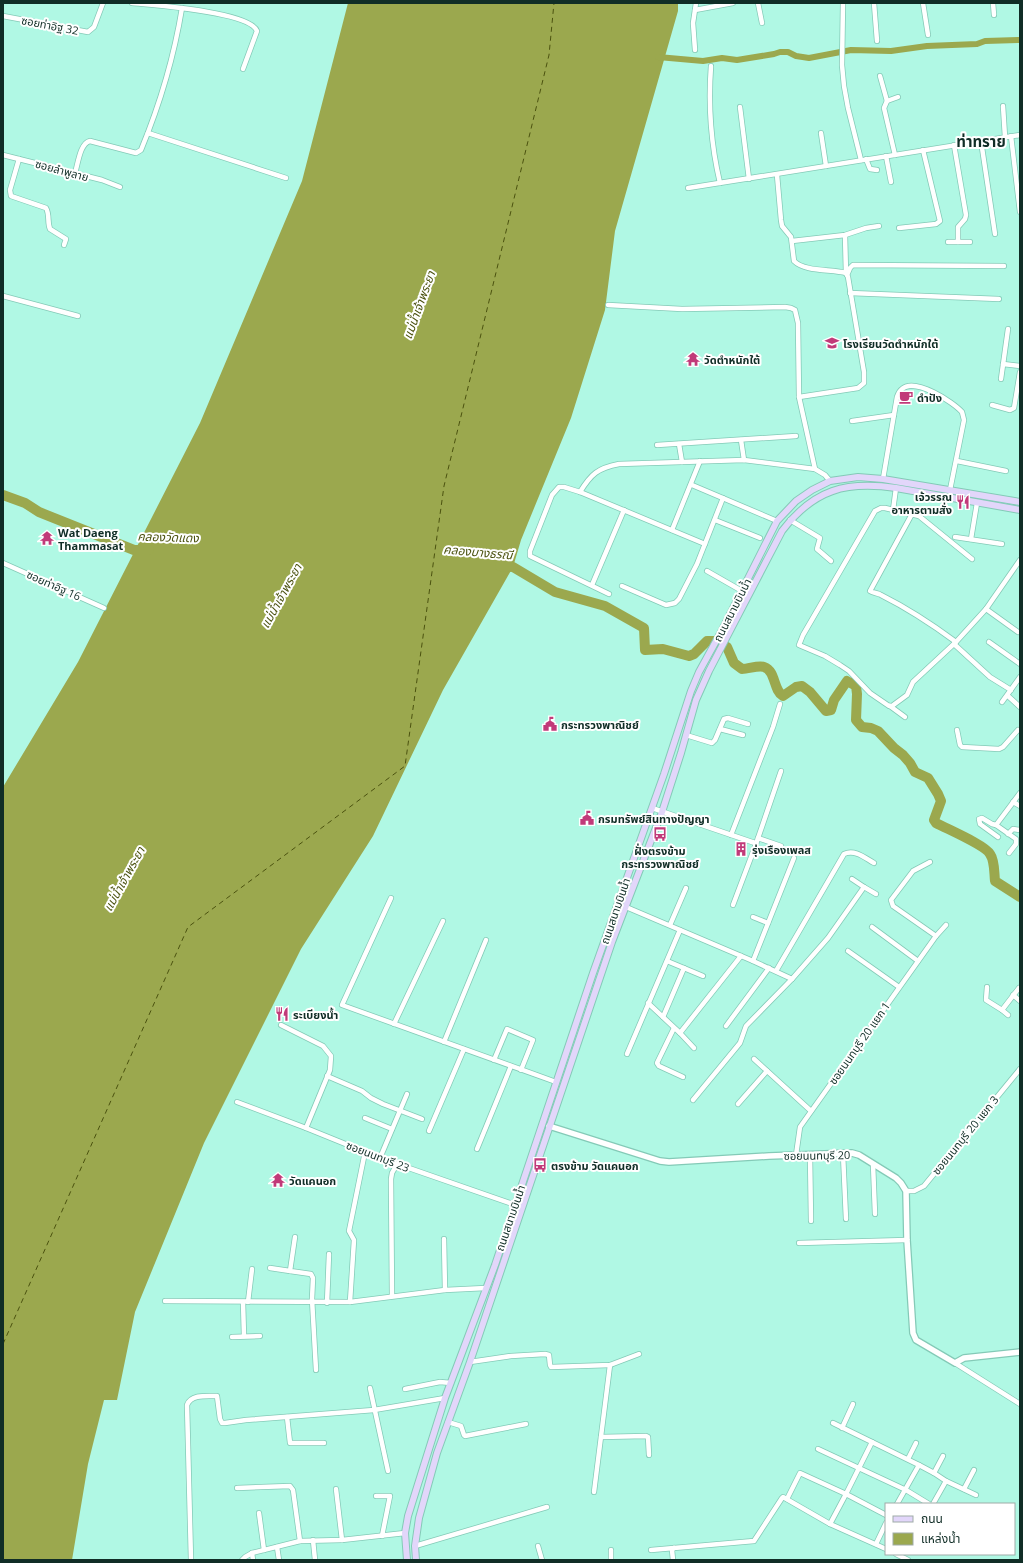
<svg xmlns="http://www.w3.org/2000/svg" width="1023" height="1563" viewBox="0 0 1023 1563" font-family="'Open Sans','Noto Sans Thai',sans-serif">
<style>
.water{fill:#9ba84e}
.lines{fill:none;stroke-linecap:round;stroke-linejoin:round}
.canal{stroke:#9ba84e;stroke-width:6}
.river{stroke:#9ba84e;stroke-width:10}
.ferry{stroke:#4b520f;stroke-width:1;stroke-dasharray:5 4;stroke-linecap:butt}
.minor-casing{stroke:#84cab7;stroke-width:6}
.tertiary-casing{stroke:#84cab7;stroke-width:8}
.secondary-casing{stroke:#84cab7;stroke-width:8}
.minor{stroke:#fff;stroke-width:4.5}
.tertiary{stroke:#fff;stroke-width:5.5}
.secondary{stroke:#e2d6fa;stroke-width:6}
.labels{text-anchor:middle;dominant-baseline:central;stroke-width:4;stroke-linejoin:round;paint-order:stroke}
.street-label{font-size:11px;fill:#102d26;stroke:#fff}
.poi-label{font-size:11px;font-weight:bold;fill:#102d26;stroke:#fff;text-anchor:start}
.water-label{font-size:12px;font-style:italic;fill:#4b520f;stroke:#fff}
.district-label{font-size:15px;font-weight:bold;fill:#102d26;stroke:#fff}
</style>
<rect width="100%" height="100%" fill="#b0f8e4"/>
<polygon class="water" points="348,3 678,3 678,11 615,231 605,310 571,418 521,540 513,567 443,690 373,836 301,949 204,1143 135,1312 117,1400 104,1400 88,1464 72,1560 3,1560 3,787 78,662 200,423 302,181"/>
<g class="lines">
<polyline class="canal" points="658,57 703,61 722,58 737,60 774,54 780,52 788,52 796,56 809,58 851,50 891,51 927,46 977,44 985,41 1020,40"/>
<g class="river">
<polyline points="3,495 25,503 39,512 134,550 149,550"/>
<path d="M 500,566 L 513,567 L 555,592 L 605,606 L 644,628 L 645,650 L 663,649 L 689,656 L 694,654 L 707,641 L 714,641 L 727,647 L 734,663 L 742,669 C 749,669 758,665 764,667 C 776,671 773,690 783,696 L 796,687 L 802,686 L 810,692 L 826,711 L 831,710 L 834,700 L 847,681 L 856,686 L 857,694 L 856,720 L 862,727 L 871,728 L 878,731 L 894,748 L 903,755 L 910,763 L 915,772 L 928,778 L 938,794 L 941,801 L 934,820 L 936,823 C 947,829 985,845 990,854 C 995,861 994,873 995,881 L 1020,897"/>
</g>
<polyline class="ferry" points="3,1344 188,927 405,766 444,486 549,55 554,3"/>
<defs>
<g id="minor">
<path d="M 132,3 C 153,5 250,12 257,31 L 243,69"/>
<polyline points="758,3 762,23"/>
<polyline points="843,3 842,65 844,86 848,108 861,160"/>
<polyline points="874,3 877,41"/>
<polyline points="923,3 928,35"/>
<polyline points="993,3 994,15"/>
<polyline points="695,10 733,3"/>
<polyline points="3,16 88,32 94,27 103,3"/>
<polyline points="695,50 693,23 696,3"/>
<path d="M 711,66 C 708,106 711,145 720,183"/>
<polyline points="880,76 887,101"/>
<polyline points="1003,106 1005,137"/>
<polyline points="740,107 749,179"/>
<polyline points="148,133 286,178"/>
<polyline points="821,133 826,166"/>
<polyline points="1011,136 1020,212"/>
<polyline points="981,141 995,234"/>
<polyline points="954,145 966,215 965,219 958,227 958,242"/>
<polyline points="3,155 102,180 120,187"/>
<polyline points="895,155 884,108 887,101 898,97"/>
<polyline points="886,156 891,182"/>
<path d="M 19,159 L 10,190 L 11,196 L 46,208 C 50,215 47,222 50,229 L 66,239 L 64,245"/>
<polyline points="866,159 870,169 877,170"/>
<path d="M 75,173 C 78,164 80,143 90,141 L 136,153 L 141,150 C 160,104 174,57 182,8"/>
<path d="M 777,175 L 781,220 L 782,226 L 791,237 L 794,261 C 805,272 831,269 846,273"/>
<polyline points="688,188 1020,135"/>
<polyline points="899,228 936,224 940,221 923,150"/>
<polyline points="792,241 845,235 866,228 879,226"/>
<polyline points="948,242 970,242"/>
<polyline points="847,275 850,268 853,265 1004,266"/>
<polyline points="850,293 999,299"/>
<polyline points="3,296 78,316"/>
<polyline points="608,305 682,309 785,307 791,308 795,310 798,323 799,397 815,469"/>
<polyline points="1003,364 1020,366"/>
<polyline points="1001,379 1008,329"/>
<polyline points="799,397 858,388 864,383 864,372 848,277 846,273 845,235"/>
<polyline points="992,405 1010,410 1014,408 1020,372"/>
<polyline points="852,421 894,415"/>
<polyline points="741,440 744,460"/>
<polyline points="679,444 682,462"/>
<polyline points="657,445 796,436"/>
<polyline points="957,461 1006,471"/>
<path d="M 883,479 L 897,397 C 898,394 899,391 902,389 C 915,377 953,402 962,412 L 964,420 L 950,490"/>
<polyline points="692,485 777,521"/>
<path d="M 580,492 C 591,474 598,468 619,464 L 744,460 L 815,469 L 825,475 L 830,481"/>
<polyline points="893,510 896,488"/>
<path d="M 912,514 L 870,591 C 873,593 878,593 881,595 C 907,608 933,625 956,642"/>
<polyline points="715,520 760,538"/>
<polyline points="790,520 820,538 817,549 831,561"/>
<polyline points="672,530 700,461"/>
<polyline points="955,537 1002,544"/>
<polyline points="971,539 977,503"/>
<polyline points="972,559 919,516 885,508 881,508 875,511 803,635 799,645 825,656 840,665 849,671 870,693 889,706 892,706 907,695 913,682 956,642 986,609 1020,560"/>
<polyline points="3,563 104,608"/>
<polyline points="707,571 742,591"/>
<polyline points="592,585 624,510"/>
<polyline points="622,586 666,605 675,603 679,599 697,564 723,498"/>
<polyline points="609,594 530,556 530,551 552,495 559,487 564,487 580,492 705,544"/>
<polyline points="986,609 1018,632"/>
<polyline points="989,642 1020,664"/>
<polyline points="954,644 990,677 1011,690"/>
<polyline points="1008,696 1020,707"/>
<polyline points="1002,702 1020,677"/>
<polyline points="890,706 905,717"/>
<polyline points="720,729 743,735"/>
<polyline points="957,730 960,745 962,747 999,749 1003,747 1018,730"/>
<polyline points="686,735 712,743 715,740 724,719 728,718 748,724"/>
<polyline points="1013,802 1020,806"/>
<polyline points="652,808 755,843"/>
<polyline points="996,825 1016,839 1016,844 1009,853"/>
<polyline points="1008,834 1013,829 1020,830"/>
<polyline points="731,835 773,727 780,704"/>
<polyline points="998,837 980,824 979,819 982,818 992,824 996,825 1020,793"/>
<polyline points="758,838 781,846"/>
<polyline points="930,862 913,871 891,900 893,906 936,936"/>
<polyline points="864,887 876,894"/>
<polyline points="391,898 342,1005 556,1082"/>
<polyline points="733,905 756,844 781,771"/>
<polyline points="626,907 753,961 792,979"/>
<polyline points="753,917 768,923"/>
<polyline points="670,925 686,888"/>
<polyline points="872,927 918,961"/>
<polyline points="848,951 899,987"/>
<polyline points="667,961 703,976"/>
<polyline points="753,961 794,858"/>
<path d="M 776,971 L 844,854 C 855,849 865,858 874,863"/>
<polyline points="987,987 986,1000 1002,1010"/>
<polyline points="1013,995 1020,1001"/>
<polyline points="648,1003 680,1033 694,1048"/>
<polyline points="1008,1015 1002,1010 1019,988"/>
<polyline points="663,1017 684,968"/>
<polyline points="394,1024 443,921"/>
<polyline points="281,1025 323,1046 331,1056 330,1070 306,1128"/>
<polyline points="726,1026 769,968"/>
<polyline points="674,1028 657,1063 659,1066 683,1077"/>
<polyline points="680,1033 741,956"/>
<polyline points="444,1042 486,940"/>
<polyline points="627,1054 680,930"/>
<polyline points="754,1059 811,1111"/>
<polyline points="494,1060 507,1029 533,1040 521,1070"/>
<polyline points="327,1076 362,1091 371,1098 383,1104 422,1119"/>
<polyline points="693,1100 740,1043 746,1026 792,979 828,938 864,887 852,879"/>
<polyline points="237,1102 306,1128 380,1158 521,1207"/>
<polyline points="738,1104 767,1071"/>
<polyline points="365,1118 392,1129"/>
<polyline points="429,1131 464,1049"/>
<polyline points="477,1149 511,1066"/>
<polyline points="843,1154 846,1219"/>
<polyline points="796,1155 800,1127 936,936 946,925"/>
<polyline points="810,1155 811,1221"/>
<polyline points="380,1158 407,1094"/>
<polyline points="873,1164 875,1214"/>
<polyline points="906,1191 914,1191 924,1186 1020,1069"/>
<polyline points="295,1237 290,1271 311,1274 313,1278 312,1299 316,1370"/>
<polyline points="444,1239 445,1290"/>
<polyline points="799,1243 907,1240"/>
<polyline points="270,1268 290,1271"/>
<polyline points="392,1296 391,1179 392,1173 397,1164"/>
<polyline points="165,1301 350,1302 445,1290 486,1288"/>
<polyline points="243,1302 244,1336"/>
<polyline points="248,1302 252,1269"/>
<polyline points="350,1302 354,1240 349,1231 365,1152"/>
<polyline points="327,1303 329,1254"/>
<polyline points="232,1337 260,1336"/>
<polyline points="470,1362 511,1356 545,1354 549,1355 550,1365 551,1367 610,1365 639,1354"/>
<polyline points="955,1363 1020,1404"/>
<polyline points="370,1388 388,1471"/>
<polyline points="405,1389 440,1382 451,1383"/>
<polyline points="287,1417 290,1443 324,1443"/>
<polyline points="448,1422 461,1426 464,1435 465,1436 526,1424"/>
<polyline points="833,1423 919,1465 934,1473 946,1481 976,1495"/>
<polyline points="842,1428 853,1404"/>
<polyline points="601,1437 646,1436 648,1437 649,1455"/>
<polyline points="818,1449 906,1490 929,1504"/>
<polyline points="908,1459 916,1443"/>
<polyline points="934,1473 943,1456"/>
<polyline points="237,1488 290,1486 293,1490 300,1541"/>
<polyline points="336,1489 342,1540"/>
<polyline points="964,1489 974,1470"/>
<polyline points="594,1492 610,1365"/>
<polyline points="376,1496 390,1496 382,1536"/>
<polyline points="787,1499 800,1473 846,1494 886,1515"/>
<polyline points="897,1504 919,1465"/>
<polyline points="933,1504 946,1481"/>
<polyline points="259,1513 264,1550"/>
<polyline points="830,1524 846,1494 872,1442"/>
<polyline points="313,1540 315,1560"/>
<polyline points="876,1544 886,1523"/>
<polyline points="415,1546 547,1507"/>
<polyline points="538,1546 542,1560"/>
<polyline points="277,1547 279,1560"/>
<polyline points="611,1550 611,1560"/>
<polyline points="651,1550 754,1541 782,1498 783,1497 830,1524 886,1549"/>
<polyline points="252,1553 253,1560"/>
<polyline points="896,1554 908,1560"/>
<path d="M 191,1560 C 190,1508 188,1457 187,1405 C 191,1394 207,1396 217,1396 L 220,1419 L 222,1423 L 225,1423 L 246,1420 L 374,1410 L 445,1398"/>
<polyline points="242,1560 245,1557 252,1553 300,1541 342,1540 405,1533"/>
<polyline points="673,1560 672,1550 674,1548"/>
</g>
<polyline id="tertiary" points="549,1126 660,1161 669,1162 769,1156 852,1153 859,1155 896,1178 901,1183 906,1191 907,1240 913,1333 916,1340 955,1363 964,1358 1020,1352"/>
<g id="secondary">
<polyline points="407,1560 405,1533 408,1516 445,1398 495,1265 593,973 664,774 691,691 699,672 721,632 777,521 796,501 812,490 830,481 858,477 883,479 1020,502"/>
<path d="M 416,1560 L 415,1546 L 419,1518 L 437,1453 L 470,1362 L 612,942 L 662,812 L 681,753 L 696,700 L 709,671 L 782,531 C 814,489 846,481 896,488 L 1020,510"/>
</g>
</defs>
<use href="#minor" class="minor-casing"/>
<use href="#tertiary" class="tertiary-casing"/>
<use href="#secondary" class="secondary-casing"/>
<use href="#minor" class="minor"/>
<use href="#tertiary" class="tertiary"/>
<use href="#secondary" class="secondary"/>
</g>
<defs>
<symbol id="school-bare" viewBox="-9 -9 18 18"><path d="M0-5L7-2L0 1L-7-2ZM-4 1L0 2.5L4 1V4Q0 6-4 4Z" fill="#c13a79" stroke="#fff" stroke-width="2.5" paint-order="stroke"/></symbol>
<symbol id="temple-bare" viewBox="-9 -9 18 18"><path d="M0-6L5-2H3V0L6.5 2.5H4V6H1.5V3h-3V6H-4V2.5H-6.5L-3 0V-2H-5Z" fill="#c13a79" stroke="#fff" stroke-width="2.5" paint-order="stroke"/></symbol>
<symbol id="cafe-bare" viewBox="-9 -9 18 18"><path d="M-5.5-4.5H6V0H3Q3 3.5 0 3.5H-2.5Q-5.5 3.5-5.5 0ZM3-3.2v2h1.7v-2ZM-6 4.5H4V6H-6Z" fill="#c13a79" stroke="#fff" stroke-width="2.5" paint-order="stroke"/></symbol>
<symbol id="restaurant-bare" viewBox="-9 -9 18 18"><path d="M-5-6h1v4h1v-4h1v4h1v-4h1v5L-1.5 .5V6h-2V.5L-5-1ZM5-6V6H3V1.5H1.5Q1.5-4 5-6Z" fill="#c13a79" stroke="#fff" stroke-width="2.5" paint-order="stroke"/></symbol>
<symbol id="civic-bare" viewBox="-9 -9 18 18"><path d="M-.6-6.5H3V-4.5H.6V-3L4-1V1h2V6H-6V1h2V-1L-.6-3ZM-1.2 2.5V6h2.4V2.5Z" fill="#c13a79" stroke="#fff" stroke-width="2.5" paint-order="stroke"/></symbol>
<symbol id="bus-bare" viewBox="-9 -9 18 18"><path d="M-5-6H5V4H4V6H2V4H-2V6H-4V4H-5ZM-3.5-4V0h7V-4ZM-3.5 1.2v1.5H-2V1.2ZM2 1.2v1.5H3.5V1.2Z" fill="#c13a79" stroke="#fff" stroke-width="2.5" paint-order="stroke"/></symbol>
<symbol id="building-bare" viewBox="-9 -9 18 18"><path d="M-4-6H4V6H1V3H-1V6H-4ZM-2.5-4.3h1.7v1.8h-1.7ZM.8-4.3h1.7v1.8H.8ZM-2.5-1h1.7V.8h-1.7ZM.8-1h1.7V.8H.8Z" fill="#c13a79" stroke="#fff" stroke-width="2.5" paint-order="stroke"/></symbol>
</defs>
<g fill-rule="evenodd">
<use href="#school-bare" x="822" y="333" width="20" height="20"/>
<use href="#temple-bare" x="683" y="349" width="20" height="20"/>
<use href="#cafe-bare" x="896" y="387" width="20" height="20"/>
<use href="#restaurant-bare" x="953" y="492" width="20" height="20"/>
<use href="#temple-bare" x="37" y="528" width="20" height="20"/>
<use href="#civic-bare" x="540" y="714" width="20" height="20"/>
<use href="#civic-bare" x="577" y="808" width="20" height="20"/>
<use href="#bus-bare" x="650" y="824" width="20" height="20"/>
<use href="#building-bare" x="731" y="839" width="20" height="20"/>
<use href="#restaurant-bare" x="272" y="1004" width="20" height="20"/>
<use href="#bus-bare" x="530" y="1155" width="20" height="20"/>
<use href="#temple-bare" x="268" y="1170" width="20" height="20"/>
</g>
<g class="labels">
<g class="street-label">
<text transform="translate(50 25) rotate(11)">ซอยท่าอิฐ 32</text>
<text transform="translate(62 170) rotate(15)">ซอยลำพูลาย</text>
<text transform="translate(54 585) rotate(24)">ซอยท่าอิฐ 16</text>
<text transform="translate(732 610) rotate(-63)">ถนนสนามบินน้ำ</text>
<text transform="translate(615 911) rotate(-71)">ถนนสนามบินน้ำ</text>
<text transform="translate(859 1043) rotate(-55)">ซอยนนทบุรี 20 แยก 1</text>
<text transform="translate(965 1135) rotate(-51)">ซอยนนทบุรี 20 แยก 3</text>
<text transform="translate(817 1155) rotate(-1)">ซอยนนทบุรี 20</text>
<text transform="translate(378 1156) rotate(21)">ซอยนนทบุรี 23</text>
<text transform="translate(510 1218) rotate(-71)">ถนนสนามบินน้ำ</text>
</g>
<g class="poi-label">
<text x="843" y="343">โรงเรียนวัดตำหนักใต้</text>
<text x="704" y="359">วัดตำหนักใต้</text>
<text x="917" y="397">ดำปัง</text>
<text x="952" y="496" text-anchor="end">เจ้วรรณ<tspan x="952" dy="13">อาหารตามสั่ง</tspan></text>
<text x="58" y="532">Wat Daeng<tspan x="58" dy="13">Thammasat</tspan></text>
<text x="561" y="724">กระทรวงพาณิชย์</text>
<text x="598" y="818">กรมทรัพย์สินทางปัญญา</text>
<text x="752" y="849">รุ่งเรืองเพลส</text>
<text x="660" y="850" text-anchor="middle">ฝั่งตรงข้าม<tspan x="660" dy="13">กระทรวงพาณิชย์</tspan></text>
<text x="293" y="1014">ระเบียงน้ำ</text>
<text x="551" y="1165">ตรงข้าม วัดแคนอก</text>
<text x="289" y="1180">วัดแคนอก</text>
</g>
<g class="water-label">
<text transform="translate(419 305) rotate(-70)">แม่น้ำเจ้าพระยา</text>
<text transform="translate(168 537) rotate(2)">คลองวัดแดง</text>
<text transform="translate(478 552) rotate(5)">คลองบางธรณี</text>
<text transform="translate(281 596) rotate(-61)">แม่น้ำเจ้าพระยา</text>
<text transform="translate(124 879) rotate(-61)">แม่น้ำเจ้าพระยา</text>
</g>
<g class="district-label">
<text x="981" y="141">ท่าทราย</text>
</g>
</g>
<rect width="1023" height="1563" fill="none" stroke="#102d26" stroke-width="8"/>
<rect x="885" y="1503" width="130" height="52" fill="#ffffff" stroke="#9faba8"/>
<rect x="893" y="1516" width="20" height="6" fill="#e2d6fa" stroke="#9faba8"/>
<text x="921" y="1523" font-size="12" fill="#102d26">ถนน</text>
<rect x="893" y="1533" width="20" height="12" fill="#9ba84e" stroke="#9faba8"/>
<text x="921" y="1543" font-size="12" fill="#102d26">แหล่งน้ำ</text>
</svg>
